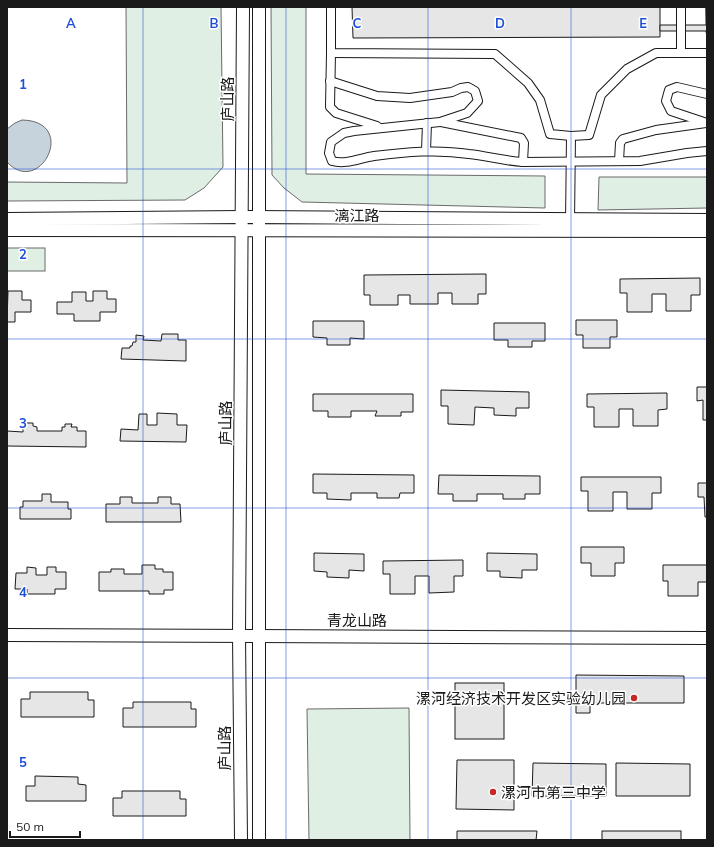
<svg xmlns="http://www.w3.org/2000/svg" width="714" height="847" viewBox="0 0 714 847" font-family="Mulish,'Noto Sans SC',sans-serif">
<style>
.green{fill:#e0efe3;stroke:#6a6a6a}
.water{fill:#c6d2dc;stroke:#6a6a6a}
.building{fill:#e6e6e6;stroke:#1a1a1a}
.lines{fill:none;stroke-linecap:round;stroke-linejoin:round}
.street-casing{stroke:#1a1a1a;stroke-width:10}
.secondary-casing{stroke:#1a1a1a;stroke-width:14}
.street{stroke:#fff;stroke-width:8}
.secondary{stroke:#fff;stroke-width:12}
.grid{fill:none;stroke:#1d4ed8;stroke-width:1;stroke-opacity:0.55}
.poi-dot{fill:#c62828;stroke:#fff;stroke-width:1.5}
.labels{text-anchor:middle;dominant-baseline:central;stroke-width:3;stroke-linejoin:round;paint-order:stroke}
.street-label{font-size:15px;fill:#1a1a1a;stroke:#fff}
.poi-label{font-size:15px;fill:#1a1a1a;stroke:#fff;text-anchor:end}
.grid-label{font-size:13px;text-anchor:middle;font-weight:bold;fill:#1d4ed8;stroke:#fff;stroke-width:3;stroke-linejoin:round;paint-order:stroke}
</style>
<rect width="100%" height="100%" fill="#fff"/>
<g class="green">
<polygon points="126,7 221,7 223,167 204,188 185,200 7,201 7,182 127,183"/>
<polygon points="271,7 306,7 306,174 545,176 545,208 302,202 284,188 272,175"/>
<polygon points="599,177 707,177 707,208 598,210"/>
<rect x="7" y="248" width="38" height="23"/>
<polygon points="409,708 410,840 309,840 307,709"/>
</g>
<path class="water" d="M 22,120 C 79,121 40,198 7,162 L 7,129 L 15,123 Z"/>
<g class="building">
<polygon points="352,7 660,7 660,37 353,38"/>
<polygon points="706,7 707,37 706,31 660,31 660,25 706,25"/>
<polygon points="486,274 486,294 478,294 478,304 452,304 452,293 438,293 438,304 410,304 410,295 398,295 398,305 370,305 370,295 364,295 364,275"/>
<polygon points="700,278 700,295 691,295 691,311 666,311 666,294 652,294 652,312 627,312 627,293 620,293 620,279"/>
<polygon points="8,291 22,291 22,300 31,300 31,312 15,312 15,322 7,322"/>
<polygon points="93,291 107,291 107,299 116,299 116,312 100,312 100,321 74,321 74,314 57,314 57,302 72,302 72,292 86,292 86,301 93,301"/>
<polygon points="576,320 617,320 617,337 610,337 610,348 583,348 583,335 576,335"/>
<polygon points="313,321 364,321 364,339 350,338 350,345 327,345 327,338 313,337"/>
<polygon points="494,323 545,323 545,341 532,341 532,347 508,347 508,340 494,340"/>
<polygon points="162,334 178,334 178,340 186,340 186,361 121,359 122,348 130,348 130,346 132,346 133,342 136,342 136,335 144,336 143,340 161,341"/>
<polygon points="697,387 707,387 707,420 703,420 703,400 697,401"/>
<polygon points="441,390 529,392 529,408 516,408 516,416 494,415 494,408 475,407 474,425 448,424 448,406 441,406"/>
<polygon points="667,393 667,409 658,410 658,426 633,426 633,409 619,409 619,427 594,427 594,407 587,407 587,394"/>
<polygon points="313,394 413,394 413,412 401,412 401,416 375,416 377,411 351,411 351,417 328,417 328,411 313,411"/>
<polygon points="157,413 177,414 177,425 187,425 186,442 120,441 121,429 138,430 139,414 147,414 147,425 157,425"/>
<polygon points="26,423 33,423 33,426 37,427 37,431 62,431 62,427 65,427 65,424 72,424 71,427 77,427 77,431 86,431 86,447 7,446 7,431 23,432 23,427 26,427"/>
<polygon points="313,474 414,475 414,493 400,493 399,498 377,498 377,493 351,493 351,500 327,499 327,493 313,493"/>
<polygon points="439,475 540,476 540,494 525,494 525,499 503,499 503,494 477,494 477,501 453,501 453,494 438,494"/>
<polygon points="581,477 661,477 661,493 652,493 652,509 627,509 627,492 613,492 613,511 588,511 588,491 581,491"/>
<polygon points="698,483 707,483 707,517 705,517 704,497 698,497"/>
<polygon points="42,494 51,494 51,502 68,502 68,509 71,509 71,519 20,519 20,507 23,507 23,501 42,501"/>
<polygon points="120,497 132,497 132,503 158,503 158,497 171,497 171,504 180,504 181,522 106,522 106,504 120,504"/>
<polygon points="581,547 624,547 624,563 615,563 615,576 591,576 591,563 581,563"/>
<polygon points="314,553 364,554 364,571 349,570 349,578 327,577 327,572 314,571"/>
<polygon points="487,553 537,554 537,570 522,570 522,578 500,577 500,571 487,571"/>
<polygon points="463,560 463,576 454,576 454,592 429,593 429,576 415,576 415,594 390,594 390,574 383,574 383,561"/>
<polygon points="142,565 155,565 155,569 163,569 163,572 173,572 173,590 164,590 164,594 149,594 149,591 99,591 99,572 111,572 111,569 124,569 124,574 142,574"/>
<polygon points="663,565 707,565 707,582 698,582 698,596 668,596 668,581 663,581"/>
<polygon points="27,567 36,568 36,575 47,575 47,567 56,567 56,572 66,572 66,589 55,589 55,594 27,594 27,589 15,589 16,573 27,573"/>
<polygon points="576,675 684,676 684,703 590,703 590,713 576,713"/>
<rect x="455" y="683" width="49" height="56"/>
<polygon points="30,692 88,692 88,700 94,700 94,717 21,717 21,699 30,699"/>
<polygon points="133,702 191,702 191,709 196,709 196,727 123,727 123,708 133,708"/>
<polygon points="457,760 514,760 514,810 456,809"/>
<polygon points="533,763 606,764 606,796 532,796"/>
<polygon points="616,763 690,764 690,796 616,796"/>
<polygon points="35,776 78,777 78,784 86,785 86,801 26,801 26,786 35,786"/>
<polygon points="122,791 180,791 180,799 186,799 186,816 113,816 113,798 122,798"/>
<polygon points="457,831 537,831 536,840 457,840"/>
<rect x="602" y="831" width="79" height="9"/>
</g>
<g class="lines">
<defs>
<g id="street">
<polyline points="331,7 331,53 495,54 528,83 540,100 550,134 571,136 589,135 601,95 627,69 656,53 707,53"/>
<polyline points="681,7 681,53"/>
<polyline points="331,53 330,107 336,113 377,126"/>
<path d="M 330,81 L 377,96 L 410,98 L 452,92 L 461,88 L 468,87 L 475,91 L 478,101 L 467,113 L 440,122 L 354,131 L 344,133 L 331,142 L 329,153 L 332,161 C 346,165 360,158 374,156 C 406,152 437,149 469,154 C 487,156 505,161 523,162 L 640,161 L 687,153 L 707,151"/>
<polyline points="441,122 521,138 524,143 523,162"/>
<polyline points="704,122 671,111 666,101 669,90 677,87 707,94"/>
<polyline points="426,151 427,123"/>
<polyline points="619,161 620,143 623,139 656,130 706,123"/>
<polyline points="570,223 571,136"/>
</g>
<g id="secondary">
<polyline points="259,7 259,840"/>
<polyline points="7,219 242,217 707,220"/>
<polyline points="7,230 707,231"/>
<polyline points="7,635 707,638"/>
<polyline points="241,840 239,635 243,7"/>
</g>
</defs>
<use href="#street" class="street-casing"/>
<use href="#secondary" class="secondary-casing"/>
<use href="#street" class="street"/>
<use href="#secondary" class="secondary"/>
</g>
<path class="grid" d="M 143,7 L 143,840M 286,7 L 286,840M 428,7 L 428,840M 571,7 L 571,840M 7,169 L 707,169M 7,339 L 707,339M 7,508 L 707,508M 7,678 L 707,678"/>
<g class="poi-dot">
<circle cx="634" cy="698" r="4"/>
<circle cx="493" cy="792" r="4"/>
</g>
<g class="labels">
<g class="street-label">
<text transform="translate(227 99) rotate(-90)">庐山路</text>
<text x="357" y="215">漓江路</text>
<text transform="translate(225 423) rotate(-90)">庐山路</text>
<text x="357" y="620">青龙山路</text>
<text transform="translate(224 748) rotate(-90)">庐山路</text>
</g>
<g class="poi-label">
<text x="626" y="698">漯河经济技术开发区实验幼儿园</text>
<text x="501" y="792" text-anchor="start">漯河市第三中学</text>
</g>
</g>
<g class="grid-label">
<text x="71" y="28">A</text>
<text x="214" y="28">B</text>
<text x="357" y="28">C</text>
<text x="500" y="28">D</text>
<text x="643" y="28">E</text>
<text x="23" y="89">1</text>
<text x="23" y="259">2</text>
<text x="23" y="428">3</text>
<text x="23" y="597">4</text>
<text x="23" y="767">5</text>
</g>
<rect width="714" height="847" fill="none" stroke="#1a1a1a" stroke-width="16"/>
<path d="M10 831v6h70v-6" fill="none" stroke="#1a1a1a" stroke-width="2"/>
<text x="16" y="831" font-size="12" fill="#1a1a1a" stroke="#ffffff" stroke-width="3" paint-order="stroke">50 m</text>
</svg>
